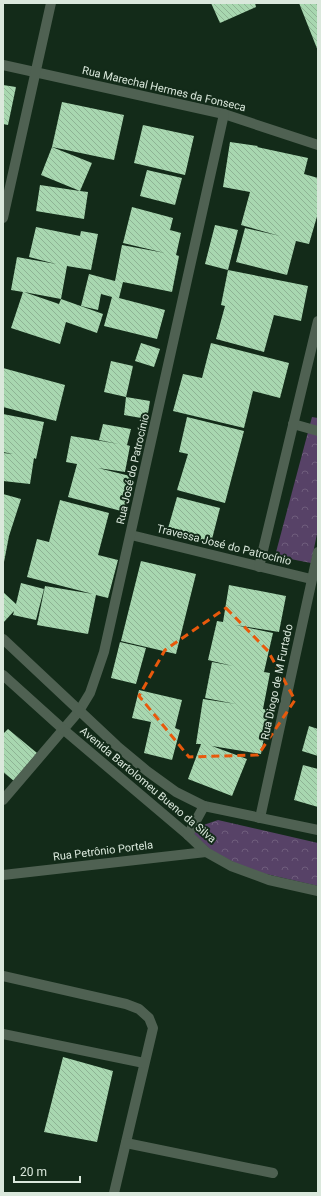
<svg xmlns="http://www.w3.org/2000/svg" width="321" height="1196" viewBox="0 0 321 1196" font-family="Roboto,sans-serif">
<style>
.park{fill:url(#park-crowns)}
.building{fill:url(#building-back-hatch)}
.lines{fill:none;stroke-linecap:round;stroke-linejoin:round}
.minor{stroke:#4f6152;stroke-width:10}
.tertiary{stroke:#4f6152;stroke-width:10}
.marked{fill:none;stroke:#e8590c;stroke-width:3;stroke-dasharray:8 5;stroke-linejoin:round}
.labels{text-anchor:middle;dominant-baseline:central;stroke-width:4;stroke-linejoin:round;paint-order:stroke}
.street-label{font-size:11px;fill:#dae8dc;stroke:#132b19}
</style>
<defs>
<pattern id="park-crowns" width="20" height="18" patternUnits="userSpaceOnUse"><rect width="20" height="18" fill="#574267"/><path d="M2 6a3 3 0 1 1 6 0M12 15a3 3 0 1 1 6 0" fill="none" stroke="#6f5d7c"/></pattern>
<pattern id="building-back-hatch" width="6" height="6" patternUnits="userSpaceOnUse"><rect width="6" height="6" fill="#a8d7b0"/><path d="M-1 5l2 2M0 0l6 6M5-1l2 2" fill="none" stroke="#8eb394"/></pattern>
</defs>
<rect width="100%" height="100%" fill="#132b19"/>
<g class="park">
<polygon points="312,417 318,418 318,529 311,563 275,556"/>
<polygon points="218,820 318,843 318,886 249,870 212,851 189,830"/>
</g>
<g class="building">
<polygon points="211,3 255,3 256,7 220,23"/>
<polygon points="299,3 318,3 318,51"/>
<polygon points="3,85 16,87 8,125 3,124"/>
<polygon points="62,102 124,115 114,160 52,147"/>
<polygon points="143,125 194,136 185,175 134,163"/>
<polygon points="230,142 258,146 257,147 308,158 304,174 318,178 318,213 309,244 296,241 287,275 236,262 245,228 280,236 241,225 250,192 223,187"/>
<polygon points="52,147 92,163 80,191 88,192 84,219 36,211 40,185 80,191 41,175"/>
<polygon points="147,170 182,178 175,205 140,196"/>
<polygon points="132,207 173,218 170,230 181,233 176,255 179,256 172,292 123,282 119,298 165,310 157,339 104,326 112,297 101,294 98,310 81,306 89,274 115,281 122,245 165,253 123,243"/>
<polygon points="215,225 238,230 228,270 308,286 301,321 274,315 264,352 216,339 225,306 221,305 228,270 205,264"/>
<polygon points="36,227 80,236 81,231 98,234 91,270 67,266 61,299 24,292 59,304 61,299 103,314 97,333 66,322 60,344 11,328 23,292 11,290 17,257 56,264 29,257"/>
<polygon points="141,343 160,349 154,367 135,361"/>
<polygon points="211,343 289,363 280,398 253,391 244,428 173,411 183,374 202,378"/>
<polygon points="111,361 133,366 126,397 104,392"/>
<polygon points="3,368 65,385 56,421 3,407"/>
<polygon points="126,397 150,401 147,419 124,415"/>
<polygon points="3,414 44,422 36,459 34,458 30,484 3,481 3,453 13,454 3,452"/>
<polygon points="187,417 244,431 225,503 177,490 188,454 179,452"/>
<polygon points="103,424 131,429 127,445 130,446 125,472 98,468 134,477 125,512 68,497 77,464 66,462 71,436 119,444 99,440"/>
<polygon points="3,494 21,499 9,536 4,562"/>
<polygon points="177,497 220,508 211,543 167,532"/>
<polygon points="60,500 109,513 98,555 118,560 108,598 96,595 88,634 37,625 45,586 93,594 27,577 37,539 49,542"/>
<polygon points="141,561 196,574 176,654 121,641"/>
<polygon points="21,583 44,589 36,620 13,615 14,611 3,623 3,592 16,604"/>
<polygon points="229,585 286,596 279,632 235,625 273,633 264,672 270,673 263,709 269,710 261,754 212,746 247,759 232,796 188,779 201,744 196,744 203,699 236,704 205,698 212,662 233,666 208,660 217,621 223,622"/>
<polygon points="120,642 146,648 136,684 111,678"/>
<polygon points="139,690 182,700 175,728 180,730 172,760 144,753 151,722 132,718"/>
<polygon points="309,726 318,729 318,756 302,751"/>
<polygon points="8,729 37,753 14,781 3,772 3,734"/>
<polygon points="303,765 318,769 318,807 294,800"/>
<polygon points="63,1057 113,1071 97,1142 44,1132"/>
</g>
<g class="lines">
<g class="minor">
<polyline points="3,65 224,114 318,145"/>
<polyline points="3,218 51,3"/>
<polyline points="293,424 318,431"/>
<polyline points="131,535 311,579"/>
<polyline points="259,567 318,321"/>
<polyline points="3,800 79,711 90,693 104,652 224,114"/>
<polyline points="260,818 318,552"/>
<polyline points="3,875 206,852"/>
<polyline points="3,976 126,1004 139,1009 149,1018 153,1028 114,1193"/>
<polyline points="3,1034 144,1063"/>
<polyline points="126,1143 273,1173"/>
</g>
<g class="tertiary">
<polyline points="3,639 117,746 147,771 176,792 204,806 318,830"/>
<polyline points="3,675 64,730 188,835 206,852 231,866 269,880 318,891"/>
<polyline points="188,835 204,806"/>
</g>
</g>
<path class="marked" d="M 226,608 L 268,651 L 295,700 L 258,755 L 189,757 L 139,696 L 165,650 Z"/>
<g class="labels">
<g class="street-label">
<text transform="translate(164 89) rotate(13)">Rua Marechal Hermes da Fonseca</text>
<text transform="translate(133 469) rotate(-77)">Rua José do Patrocínio</text>
<text transform="translate(224 545) rotate(14)">Travessa José do Patrocínio</text>
<text transform="translate(277 682) rotate(-78)">Rua Diogo de M Furtado</text>
<text transform="translate(148 785) rotate(40)">Avenida Bartolomeu Bueno da Silva</text>
<text transform="translate(103 851) rotate(-7)">Rua Petrônio Portela</text>
</g>
</g>
<rect width="321" height="1196" fill="none" stroke="#dae8dc" stroke-width="8"/>
<path d="M14 1176v6h66v-6" fill="none" stroke="#dae8dc" stroke-width="2"/>
<text x="20" y="1176" font-size="12" fill="#dae8dc" stroke="#132b19" stroke-width="3" paint-order="stroke">20 m</text>
</svg>
